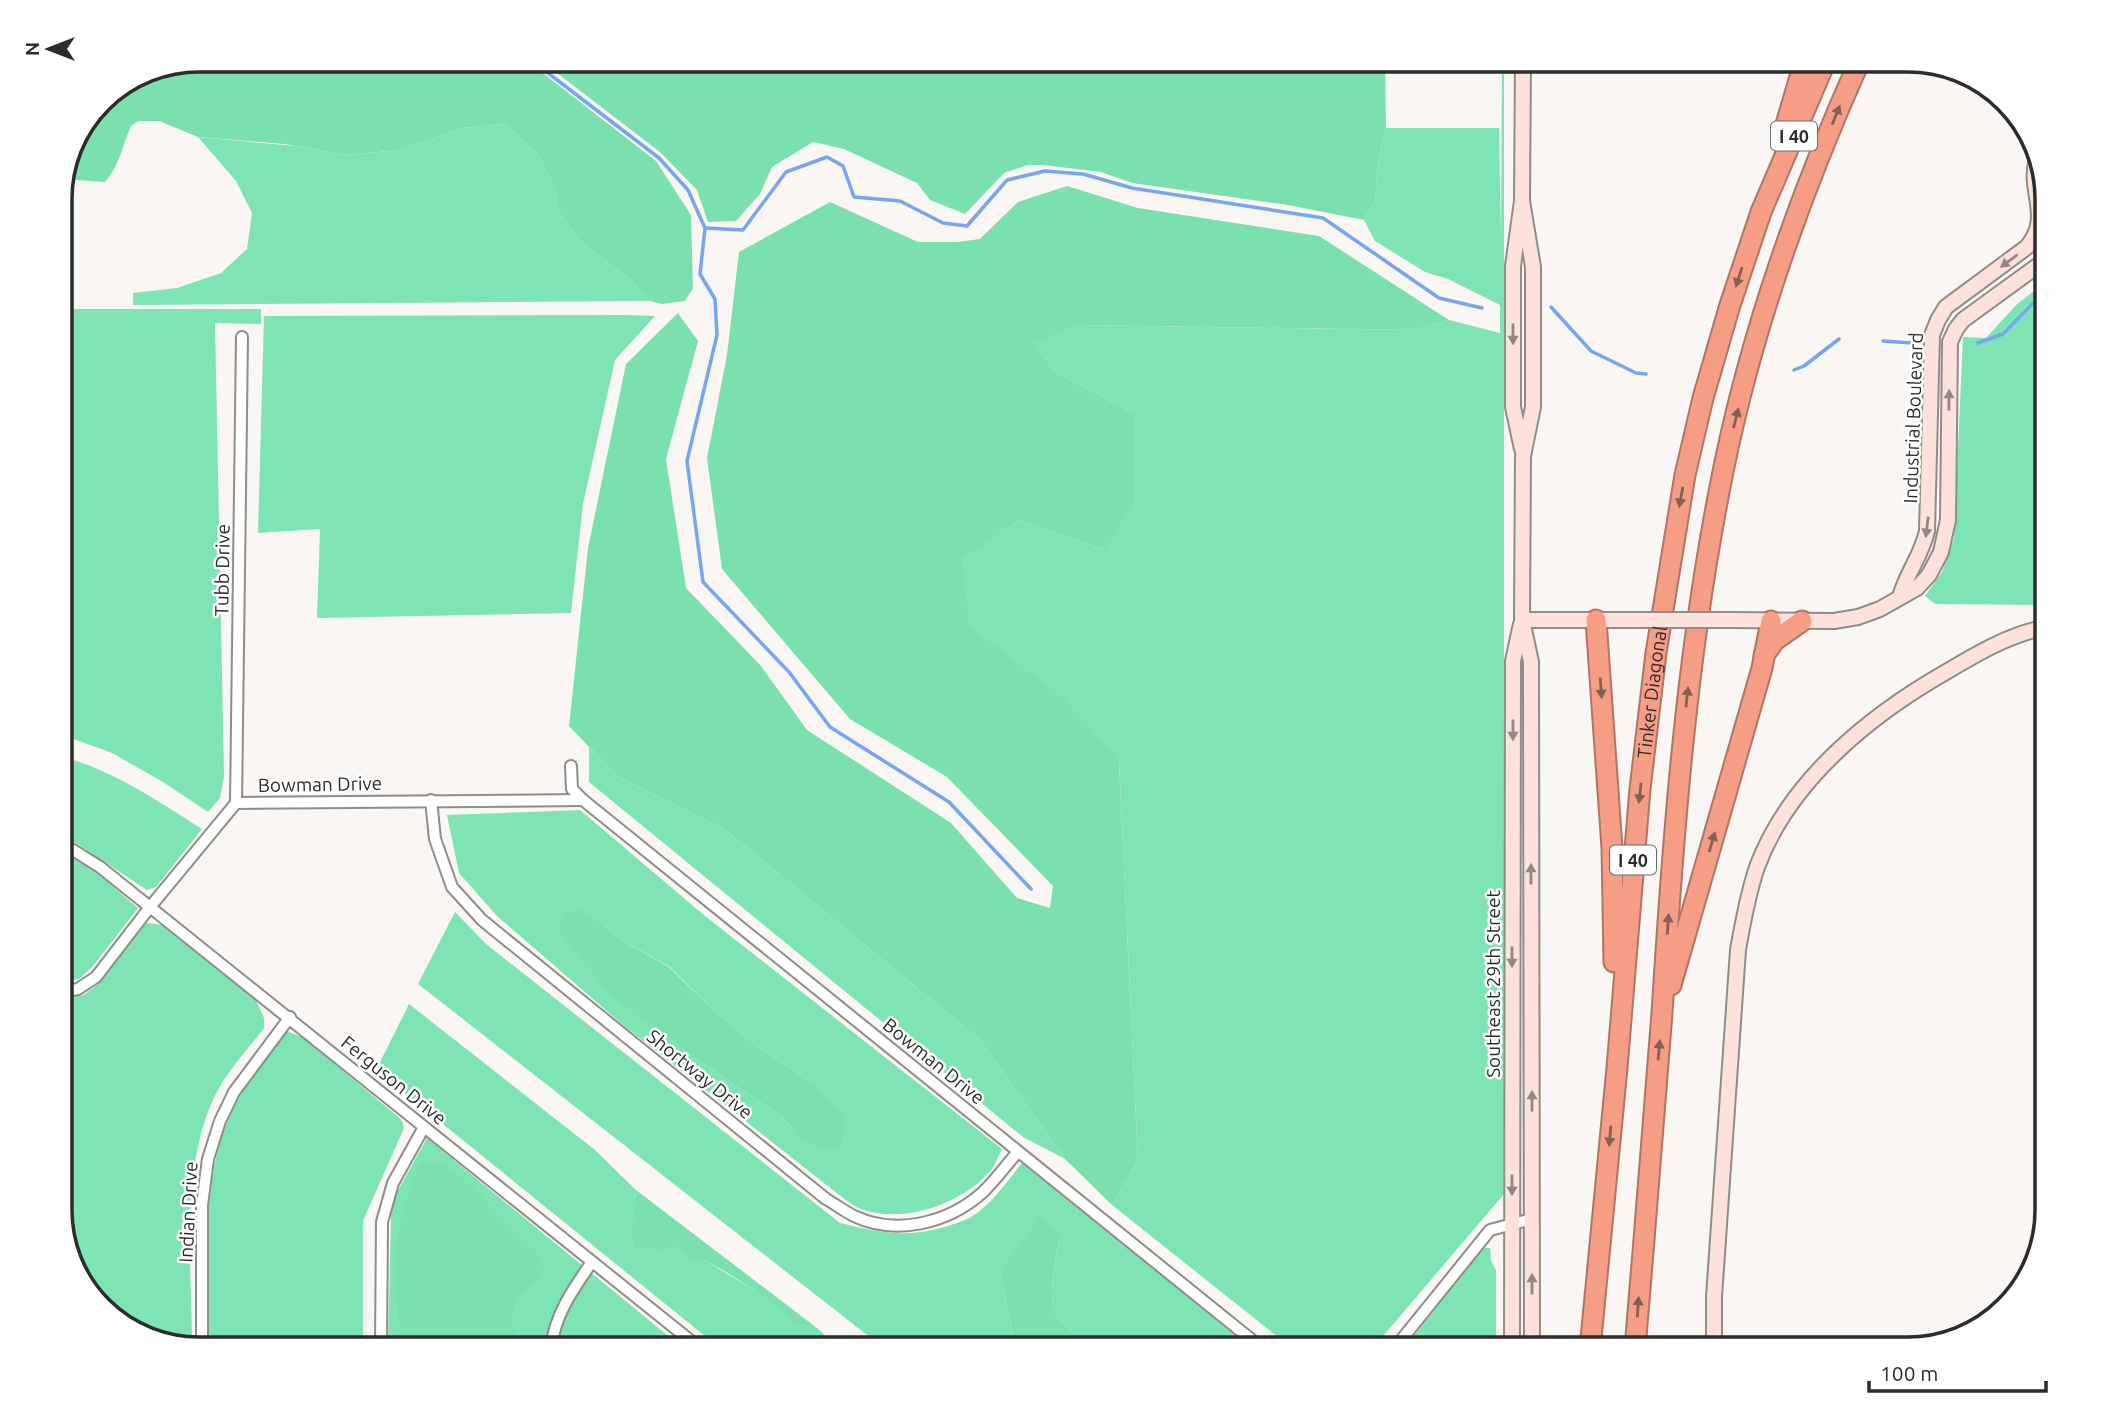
<svg xmlns="http://www.w3.org/2000/svg" width="2107" height="1409" viewBox="0 0 2107 1409" font-family="Ubuntu,sans-serif">
<style>
.green{fill:#7ee4b3;fill-rule:evenodd}
.forest{fill:#79e0ae}
.lines{fill:none;stroke-linecap:round;stroke-linejoin:round}
.stream{stroke:#76a6f0;stroke-width:3.5}
.street-casing{stroke:#8f8d8a;stroke-width:14}
.secondary-casing{stroke:#8f8d8a;stroke-width:18}
.highway-casing{stroke:#af7566;stroke-width:23}
.street{stroke:#fff;stroke-width:10}
.secondary{stroke:#fce2da;stroke-width:14}
.highway{stroke:#f59d85;stroke-width:19}
.secondary-bridge-casing{stroke:#8f8d8a;stroke-width:18;stroke-linecap:butt}
.secondary-bridge{stroke:#fce2da;stroke-width:14}
.oneway{fill:#875f54}
.oneway2{fill:#948782}
.labels{text-anchor:middle;dominant-baseline:central;stroke-width:5;stroke-linejoin:round;paint-order:stroke}
.shield{fill:#fff;stroke:#6c6b6b;stroke-width:2}
.shield-label{font-size:18px;font-weight:bold;fill:#2d2c2b}
.street-label{font-size:19px;fill:#2d2c2b;stroke:#fff}
.rim{fill:none;stroke:#2d2c2b;stroke-width:3.5}
</style>
<rect width="100%" height="100%" fill="#f9f6f4"/>
<g class="green">
<polygon points="1502,60 1504,60 1504,1194 1372,1349 1293,1349 1112,1205 1138,1161 1119,761 968,626 963,557 1019,520 1105,550 1134,413 1058,374 1032,342 1077,325 1413,330 1449,320 1500,333 1500,305 1448,279 1425,272 1375,241 1364,220 1375,200 1379,155 1386,128 1499,128 1501,239"/>
<polygon points="505,124 538,154 555,189 558,211 580,242 631,280 649,301 133,305 133,293 177,288 221,273 247,249 252,213 236,181 198,137 295,146 346,155 400,150 463,128"/>
<polygon points="2047,281 2047,605 1935,604 1925,596 1942,572 1954,539 1963,337 1986,338 2017,304"/>
<polygon points="60,309 261,309 261,324 215,323 224,776 220,798 208,812 163,782 112,753 60,734"/>
<polygon points="623,315 655,316 615,360 583,504 571,613 317,618 320,529 258,533 264,316"/>
<polygon points="589,747 618,777 723,828 980,1040 1065,1159 1023,1137 589,782"/>
<path d="M 60,756 C 113,770 156,800 202,829 L 156,887 L 147,890 L 76,843 L 60,836 Z"/>
<path d="M 580,810 L 705,916 L 1002,1149 C 999,1155 996,1163 992,1169 C 964,1203 904,1225 861,1209 C 853,1206 845,1199 838,1194 L 623,1025 L 497,916 L 459,873 L 447,815 ZM 594,917 L 622,940 L 670,967 L 709,1006 L 759,1048 L 810,1081 L 796,1133 L 784,1118 L 699,1061 L 687,1050 Z"/>
<path d="M 60,854 C 89,862 115,889 138,908 L 93,966 L 79,979 L 60,982 Z"/>
<path d="M 455,912 L 486,944 L 840,1223 C 878,1232 903,1238 941,1228 C 951,1225 962,1222 971,1217 C 993,1204 1010,1177 1026,1158 L 1251,1349 L 1089,1349 C 1080,1338 1067,1329 1058,1318 C 1045,1302 1056,1255 1061,1236 L 1000,1271 L 1016,1349 L 885,1349 L 418,984 Z"/>
<path d="M 147,923 L 163,925 L 256,1000 L 264,1018 L 264,1028 C 249,1048 231,1067 219,1088 C 179,1159 192,1268 192,1348 L 121,1326 L 78,1280 L 60,1219 L 60,999 L 84,995 L 98,984 L 139,930 Z"/>
<path d="M 409,1004 L 595,1150 L 636,1190 L 634,1218 L 691,1260 L 704,1260 L 756,1291 L 798,1324 L 813,1325 C 821,1331 830,1338 829,1349 L 721,1349 L 376,1070 Z"/>
<path d="M 286,1031 L 302,1037 L 396,1115 L 402,1121 L 404,1128 L 363,1221 L 363,1349 L 208,1349 C 208,1272 198,1183 232,1111 C 245,1083 264,1059 281,1034 Z"/>
<polygon points="427,1138 684,1349 388,1349 391,1216 396,1194"/>
<polygon points="1485,1248 1490,1248 1491,1261 1496,1270 1496,1349 1404,1349 1480,1251"/>
</g>
<g class="forest">
<path d="M 198,60 L 526,60 L 656,161 L 691,215 L 693,288 L 685,301 L 662,304 L 649,301 L 631,280 L 580,242 L 558,211 L 555,189 L 538,154 L 505,124 L 463,128 L 400,150 L 346,155 L 284,144 L 198,137 L 159,121 L 139,121 L 131,126 C 122,146 120,165 105,182 L 62,179 L 70,145 L 100,100 L 146,70 Z"/>
<polygon points="540,60 1385,60 1386,128 1379,155 1375,200 1364,220 1288,205 1132,183 1101,172 1043,165 1028,165 1004,173 965,214 930,200 917,183 844,149 813,142 772,167 760,194 736,221 708,222 697,190 660,152"/>
<polygon points="1067,186 1138,208 1319,236 1449,320 1413,330 1077,325 1033,343 1058,374 1134,413 1134,501 1105,550 1019,520 963,558 969,626 1065,699 1119,761 1138,1161 1112,1205 1065,1159 980,1040 723,828 618,777 569,726 588,548 626,364 678,313 698,341 666,459 686,588 761,666 807,730 951,823 1017,898 1050,908 1053,886 947,777 850,719 722,569 707,458 727,355 739,252 830,202 918,242 958,242 980,239 1018,202"/>
<path d="M 581,910 L 594,917 L 622,940 L 669,967 L 709,1006 L 759,1048 L 810,1081 L 842,1112 L 845,1129 L 840,1147 L 821,1150 L 796,1133 L 784,1118 L 699,1061 C 678,1041 652,1028 629,1010 C 602,988 581,959 560,932 L 562,913 Z"/>
<path d="M 439,1162 C 463,1174 478,1193 496,1212 C 511,1228 527,1243 543,1258 L 543,1274 C 535,1283 524,1290 518,1299 C 509,1312 513,1335 517,1349 L 405,1349 L 403,1347 C 392,1278 391,1227 420,1163 Z"/>
<polygon points="636,1190 813,1325 798,1325 756,1291 726,1272 704,1260 691,1260 672,1246 662,1250 635,1248 632,1234"/>
<path d="M 1040,1216 L 1061,1236 C 1056,1254 1045,1302 1058,1318 C 1067,1329 1080,1338 1089,1349 L 1016,1349 L 1000,1271 Z"/>
</g>
<g class="lines">
<g class="stream">
<polyline points="531,60 659,158 688,190 705,228 700,274 715,299 717,335 687,461 703,582 789,672 830,727 949,802 1031,889"/>
<polyline points="705,228 743,230 786,172 827,157 843,166 854,197 900,201 943,223 967,226 1007,180 1045,171 1083,174 1132,188 1323,218 1439,298 1482,308"/>
<polyline points="1551,307 1591,351 1636,373 1646,374"/>
<polyline points="1883,341 1912,343"/>
<polyline points="1978,343 2003,334 2047,289"/>
<polyline points="1794,370 1804,366 1839,339"/>
</g>
<defs>
<g id="street">
<polyline points="571,766 572,789 583,800 1263,1349"/>
<path d="M 431,800 L 435,839 L 452,887 L 482,920 L 826,1199 C 835,1204 844,1211 854,1216 C 896,1236 948,1223 982,1193 C 995,1181 1006,1165 1018,1152"/>
<polyline points="236,803 242,337"/>
<polyline points="60,846 73,850 100,867 701,1349"/>
<polyline points="60,992 78,989 96,977 150,907 236,803 583,800"/>
<polyline points="202,1349 202,1205 208,1159 220,1121 234,1092 290,1017"/>
<polyline points="381,1349 382,1222 393,1183 424,1127"/>
<path d="M 551,1349 C 554,1316 573,1289 592,1262"/>
<polyline points="1394,1349 1490,1230 1532,1219"/>
</g>
<g id="secondary">
<polyline points="1522,201 1533,267 1533,407 1523,456 1522,620 1531,662 1532,1349"/>
<polyline points="1522,449 1513,407 1513,266 1522,201 1523,60"/>
<path d="M 1900,597 C 1907,572 1921,557 1927,531 L 1932,335 L 1938,320 L 1946,307 L 2027,247 C 2053,216 2027,192 2037,158"/>
<polyline points="1522,620 1649,620"/>
<polyline points="1732,620 1834,621 1858,617 1880,609 1917,588 1929,575 1941,552 1948,520 1950,342 1956,329 1963,320 2047,259"/>
<polyline points="1512,1349 1513,661 1521,624"/>
<path d="M 1714,1349 L 1714,1297 L 1738,950 C 1743,921 1748,894 1757,867 C 1789,781 1869,716 1946,672 C 1978,653 2010,634 2047,627"/>
</g>
<g id="highway">
<polyline points="1784,131 1805,60"/>
<polyline points="1596,620 1612,848 1614,962"/>
<polyline points="1764,655 1775,640 1802,621"/>
<polyline points="1671,985 1762,668 1771,621"/>
<path id="s1" d="M 1590,1349 L 1617,1068 L 1640,789 L 1656,653 L 1685,475 L 1703,398 L 1730,305 L 1761,212 L 1826,60"/>
<path d="M 1635,1349 C 1644,1237 1654,1125 1662,1013 C 1673,837 1686,660 1720,487 C 1748,340 1799,196 1860,60"/>
</g>
</defs>
<use href="#street" class="street-casing"/>
<use href="#secondary" class="secondary-casing"/>
<use href="#highway" class="highway-casing"/>
<use href="#street" class="street"/>
<use href="#secondary" class="secondary"/>
<use href="#highway" class="highway"/>
<defs>
<polyline id="secondary-bridge" points="1649,620 1732,620"/>
</defs>
<use href="#secondary-bridge" class="secondary-bridge-casing"/>
<use href="#secondary-bridge" class="secondary-bridge"/>
</g>
<defs><path id="oneway-solid" d="M-6-.8H1V-3.2L6.5 0L1 3.2V.8H-6Z" transform="scale(1.75)"/></defs>
<g class="oneway">
<use href="#oneway-solid" transform="translate(1836 115) rotate(-68)"/>
<use href="#oneway-solid" transform="translate(1739 277) rotate(108)"/>
<use href="#oneway-solid" transform="translate(1736 418) rotate(-76)"/>
<use href="#oneway-solid" transform="translate(1681 497) rotate(100)"/>
<use href="#oneway-solid" transform="translate(1601 688) rotate(86)"/>
<use href="#oneway-solid" transform="translate(1687 697) rotate(-84)"/>
<use href="#oneway-solid" transform="translate(1640 793) rotate(96)"/>
<use href="#oneway-solid" transform="translate(1712 842) rotate(-74)"/>
<use href="#oneway-solid" transform="translate(1668 924) rotate(-86)"/>
<use href="#oneway-solid" transform="translate(1659 1050) rotate(-85)"/>
<use href="#oneway-solid" transform="translate(1610 1136) rotate(95)"/>
<use href="#oneway-solid" transform="translate(1638 1307) rotate(-86)"/>
</g>
<g class="oneway2">
<use href="#oneway-solid" transform="translate(2009 261) rotate(143)"/>
<use href="#oneway-solid" transform="translate(1513 334) rotate(90)"/>
<use href="#oneway-solid" transform="translate(1949 400) rotate(-89)"/>
<use href="#oneway-solid" transform="translate(1927 527) rotate(97)"/>
<use href="#oneway-solid" transform="translate(1513 730) rotate(90)"/>
<use href="#oneway-solid" transform="translate(1531 874) rotate(-90)"/>
<use href="#oneway-solid" transform="translate(1512 957) rotate(90)"/>
<use href="#oneway-solid" transform="translate(1532 1101) rotate(-90)"/>
<use href="#oneway-solid" transform="translate(1512 1185) rotate(90)"/>
<use href="#oneway-solid" transform="translate(1532 1284) rotate(-90)"/>
</g>
<g class="labels">
<g class="shield">
<rect x="1771" y="121.5" width="46" height="29" rx="5"/>
<rect x="1610" y="845.5" width="46" height="29" rx="5"/>
</g>
<g class="shield-label">
<text x="1794" y="136">I 40</text>
<text x="1633" y="860">I 40</text>
</g>
<g class="street-label">
<text transform="translate(1913 418) rotate(-88)">Industrial Boulevard</text>
<text transform="translate(222 570) rotate(-89)">Tubb Drive</text>
<text stroke="none"><textPath href="#s1" startOffset="660">Tinker Diagonal</textPath></text>
<text transform="translate(320 784) rotate(-1)">Bowman Drive</text>
<text transform="translate(1493 984) rotate(-90)">Southeast 29th Street</text>
<text transform="translate(934 1061) rotate(39)">Bowman Drive</text>
<text transform="translate(700 1074) rotate(39)">Shortway Drive</text>
<text transform="translate(394 1080) rotate(39)">Ferguson Drive</text>
<text transform="translate(188 1212) rotate(-87)">Indian Drive</text>
</g>
</g>
<path d="M0 0H2107V1409H0ZM199 72H1908A127 127 0 0 1 2035 199V1210A127 127 0 0 1 1908 1337H199A127 127 0 0 1 72 1210V199A127 127 0 0 1 199 72Z" fill="#fff" fill-rule="evenodd"/>
<path class="rim" d="M199 72H1908A127 127 0 0 1 2035 199V1210A127 127 0 0 1 1908 1337H199A127 127 0 0 1 72 1210V199A127 127 0 0 1 199 72Z"/>
<g transform="translate(49 49) rotate(270)" stroke="#ffffff" stroke-width="5" paint-order="stroke">
<path d="M0-5L12 26L0 18L-12 26Z" fill="#2d2c2b"/>
<text y="-10" font-size="19" font-weight="bold" text-anchor="middle" fill="#2d2c2b">N</text>
</g>
<path d="M1869 1381v10h177v-10" fill="none" stroke="#2d2c2b" stroke-width="3.5"/>
<text x="1880" y="1381" font-size="21" fill="#2d2c2b" stroke="#ffffff" stroke-width="5" paint-order="stroke">100 m</text>
</svg>
